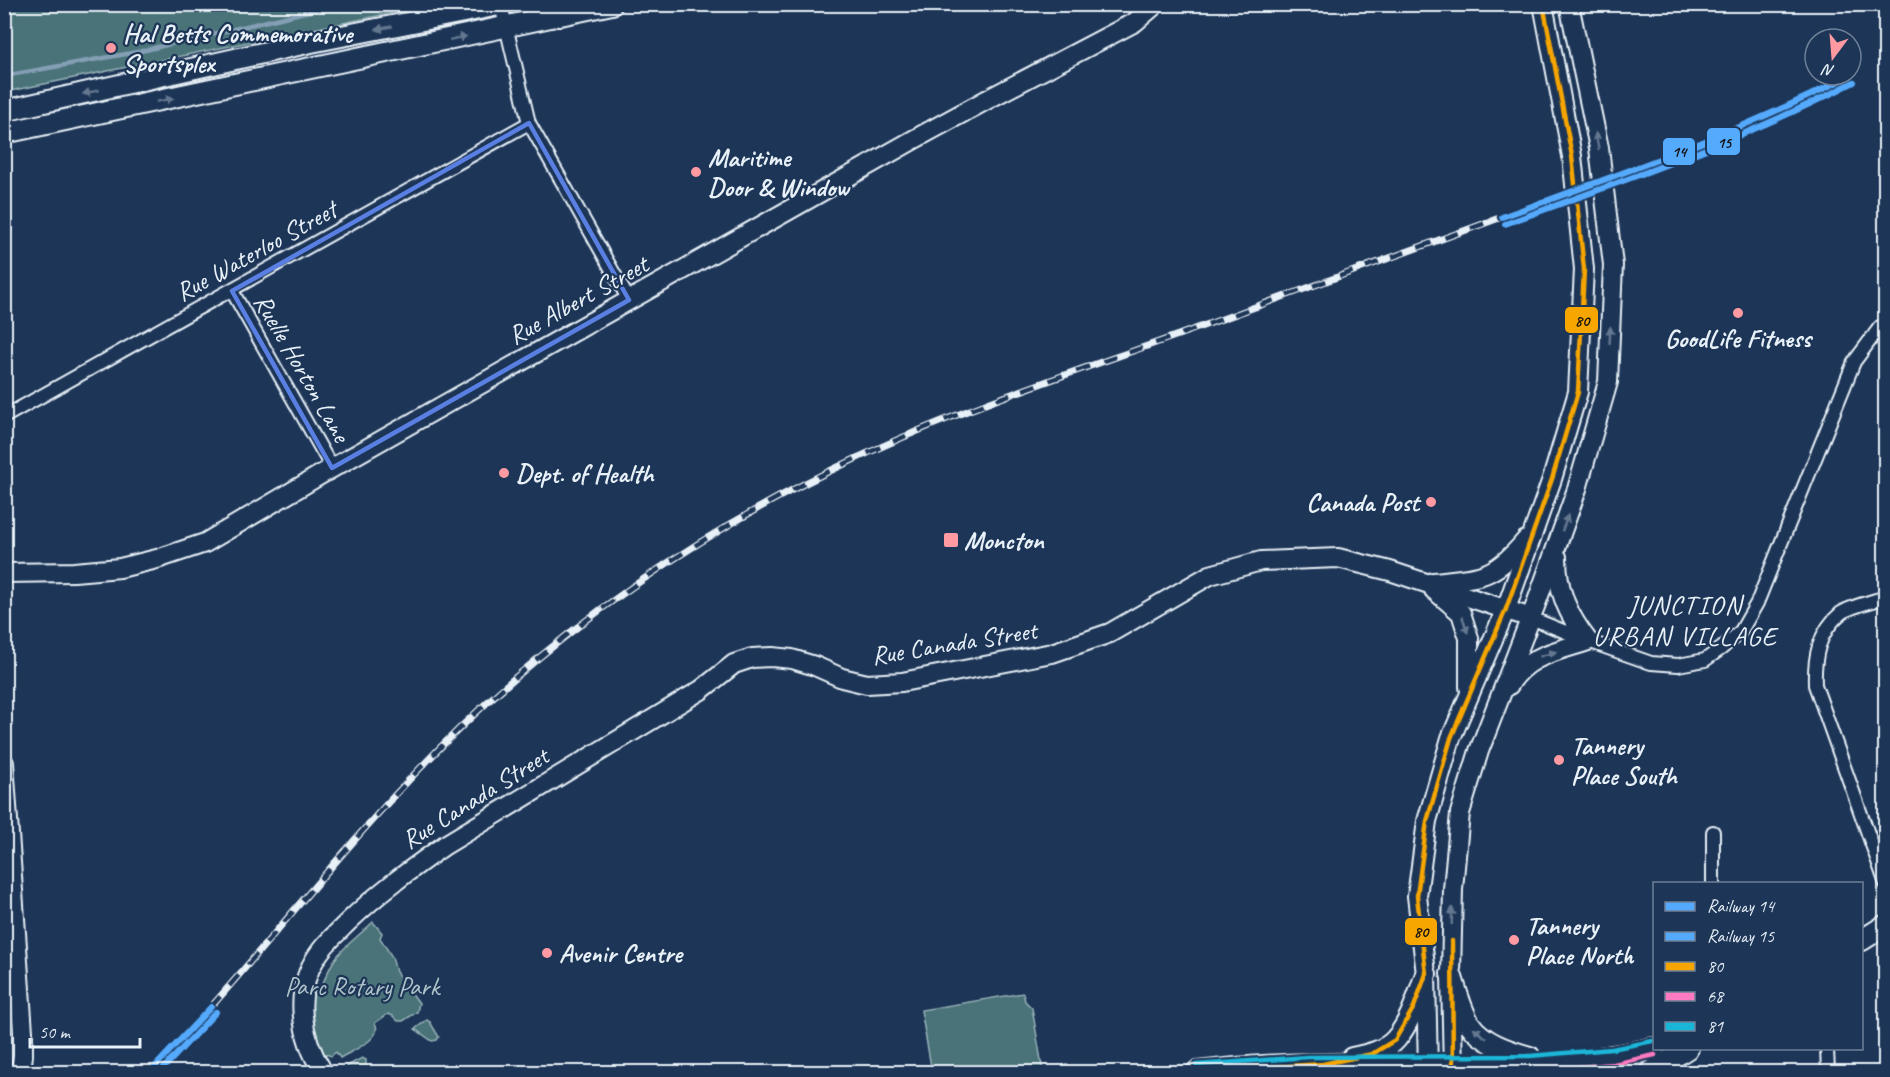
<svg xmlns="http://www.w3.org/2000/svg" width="1890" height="1077" viewBox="0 0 1890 1077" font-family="Caveat,sans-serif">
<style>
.green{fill:#497378;stroke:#98b2b8;stroke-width:1.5}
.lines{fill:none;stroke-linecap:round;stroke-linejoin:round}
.stream{stroke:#849fb5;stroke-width:4.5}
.street-casing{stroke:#e8f1f8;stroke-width:16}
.secondary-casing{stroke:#e8f1f8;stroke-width:22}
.primary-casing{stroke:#e8f1f8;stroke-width:24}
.street{stroke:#1d3557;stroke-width:12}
.secondary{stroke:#1d3557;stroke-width:18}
.primary{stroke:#1d3557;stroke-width:20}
.rail-casing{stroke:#e8f1f8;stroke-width:7}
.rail{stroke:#1d3557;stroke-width:4.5;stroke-dasharray:14;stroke-linecap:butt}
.bus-1-casing{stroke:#1d3557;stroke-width:9}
.bus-2-casing{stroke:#1d3557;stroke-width:9}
.bus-3-casing{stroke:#1d3557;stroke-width:9}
.bus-1{stroke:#f7a600;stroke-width:4.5}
.bus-2{stroke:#fe7ac1;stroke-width:4.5}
.bus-3{stroke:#1ab6d8;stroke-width:4.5}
.rail-1-casing{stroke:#1d3557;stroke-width:10}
.rail-2-casing{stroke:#1d3557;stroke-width:10}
.rail-1{stroke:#54aafd;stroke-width:6}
.rail-2{stroke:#54aafd;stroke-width:6}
.oneway{fill:#64778f}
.marked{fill:none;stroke:#5a7fe2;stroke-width:4.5;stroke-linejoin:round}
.poi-dot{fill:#ff9aa2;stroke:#1d3557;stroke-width:2}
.labels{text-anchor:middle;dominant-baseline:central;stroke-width:4.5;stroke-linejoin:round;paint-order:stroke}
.poi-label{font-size:26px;font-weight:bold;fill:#e8f1f8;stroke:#1d3557;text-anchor:start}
.street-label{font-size:26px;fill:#e8f1f8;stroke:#1d3557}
.park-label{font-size:26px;fill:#b0c5cb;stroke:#1d3557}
.neighbourhood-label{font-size:27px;letter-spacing:1.5px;fill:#e8f1f8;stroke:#1d3557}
.line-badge{stroke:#1d3557;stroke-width:2}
.pale-badge-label{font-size:16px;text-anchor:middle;font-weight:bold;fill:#111}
</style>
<rect width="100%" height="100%" fill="#1d3557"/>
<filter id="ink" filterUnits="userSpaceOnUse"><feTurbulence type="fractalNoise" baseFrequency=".0167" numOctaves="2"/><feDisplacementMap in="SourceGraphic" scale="12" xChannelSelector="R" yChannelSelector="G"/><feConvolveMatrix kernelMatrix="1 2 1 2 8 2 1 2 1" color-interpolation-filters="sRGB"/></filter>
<g filter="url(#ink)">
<g class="green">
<polygon points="5,4 431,4 431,5 5,92"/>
<path d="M 373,922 L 382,933 L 380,938 L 392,957 L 396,972 L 419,1003 L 417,1012 L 403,1021 L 398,1021 L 393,1016 L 388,1014 L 375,1023 C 384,1039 351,1051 340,1058 L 336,1052 L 331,1056 L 323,1053 C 314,1034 310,1016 312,995 C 325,986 326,972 335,959 C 345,945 361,934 373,922 Z"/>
<polygon points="1023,993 1025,1001 1032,1008 1043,1072 932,1072 921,1010"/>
<polygon points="427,1020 430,1022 439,1037 437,1040 432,1041 415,1029"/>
<polygon points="362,1058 366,1060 366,1072 351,1072 347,1066"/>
</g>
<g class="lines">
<polyline class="stream" points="4,76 137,52 339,4"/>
<defs>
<g id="street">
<polyline points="501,5 529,123 629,300"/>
<polyline points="232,291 332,468"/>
<polyline points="4,417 529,123"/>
<path d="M 1886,597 C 1874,601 1851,606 1841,613 C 1818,632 1814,658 1815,685 L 1886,884"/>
<polyline points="1531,618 1588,641 1651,663 1678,665 1705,660 1722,648 1741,631 1757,603 1854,362 1880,327"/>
<polyline points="1713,884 1713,832"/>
<polyline points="1827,1048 1828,1072"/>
</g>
<g id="secondary">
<polyline points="4,573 74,572 120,568 157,559 205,543 320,475 913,140 990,98 1135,22 1156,4"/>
<path d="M 1433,582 C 1481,577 1493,579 1526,540"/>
<polyline points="1434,590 1461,613 1469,638 1469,687"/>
<path d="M 1509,685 C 1527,655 1558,651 1588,641 C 1568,615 1557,591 1557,557"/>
<polyline points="4,763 23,1032 23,1055 21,1072"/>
<path d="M 323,1072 C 301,1038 293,992 317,956 C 325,943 338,932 348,922 C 378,893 411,869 445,845 L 701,690 L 734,664 L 752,658 L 772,657 L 792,659 L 815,666 L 842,678 L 867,684 L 902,682 L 1052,653 L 1110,633 L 1210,575 L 1261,561 L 1338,558 L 1390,571 L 1531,618"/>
<polyline points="1428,1072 1426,974 1417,896 1427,821 1451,738 1506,609 1552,479 1578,392 1584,269 1572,156 1543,4"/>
<polyline points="1453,1072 1451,974 1453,889 1460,813 1479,751 1536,604 1577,489 1608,382 1613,265 1599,148 1569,4"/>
</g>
<g id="primary">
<polyline points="4,111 311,42 504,4"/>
<polyline points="4,133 612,4"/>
<polyline points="1862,940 1886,925"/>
<path d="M 1451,974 C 1456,990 1461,1009 1469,1023 C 1482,1043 1509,1051 1530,1057"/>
<path d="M 1352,1058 C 1367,1055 1386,1051 1396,1039 C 1411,1021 1418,996 1426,974"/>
<path d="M 1197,1072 C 1238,1067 1282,1064 1324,1064 C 1434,1062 1545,1074 1654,1048"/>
<polyline points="1651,1072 1688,1048"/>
</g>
</defs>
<use href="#street" class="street-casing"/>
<use href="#secondary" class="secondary-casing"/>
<use href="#primary" class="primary-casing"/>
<use href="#street" class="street"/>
<use href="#secondary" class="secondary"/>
<use href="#primary" class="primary"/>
<defs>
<path id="rail" d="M 211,1007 C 308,897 399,778 510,682 C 614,592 730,517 855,459 C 960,409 1072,373 1181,334 C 1288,295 1395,256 1502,217"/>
</defs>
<use href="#rail" class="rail-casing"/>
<use href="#rail" class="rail"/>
<defs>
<g id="bus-1">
<polyline points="1452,941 1453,1072"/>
<polyline points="1197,1072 1323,1064 1372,1054 1395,1040 1414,1007 1426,974 1417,896 1427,821 1451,738 1506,609 1552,479 1578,392 1584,269 1572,156 1543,4"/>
</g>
<polyline id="bus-2" points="1281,1072 1531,1071 1614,1064 1655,1055"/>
<polyline id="bus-3" points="1196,1065 1308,1057 1530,1056 1612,1049 1653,1041"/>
</defs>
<use href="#bus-1" class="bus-1-casing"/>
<use href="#bus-2" class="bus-2-casing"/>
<use href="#bus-3" class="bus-3-casing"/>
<use href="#bus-1" class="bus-1"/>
<use href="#bus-2" class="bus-2"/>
<use href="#bus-3" class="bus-3"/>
<defs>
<g id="rail-1">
<path d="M 1502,217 C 1620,174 1739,133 1851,75"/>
<polyline points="150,1072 211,1007"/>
</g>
<g id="rail-2">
<path d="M 1505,224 C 1623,181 1742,140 1854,82"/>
<polyline points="160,1072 216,1012"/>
</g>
</defs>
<use href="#rail-1" class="rail-1-casing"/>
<use href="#rail-2" class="rail-2-casing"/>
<use href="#rail-1" class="rail-1"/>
<use href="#rail-2" class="rail-2"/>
</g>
<defs><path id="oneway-solid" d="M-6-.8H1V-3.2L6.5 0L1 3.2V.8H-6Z" transform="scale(1.5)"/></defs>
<g class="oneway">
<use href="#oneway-solid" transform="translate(384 28) rotate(169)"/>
<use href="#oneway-solid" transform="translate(458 38) rotate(-12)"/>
<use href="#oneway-solid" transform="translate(91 92) rotate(167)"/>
<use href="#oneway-solid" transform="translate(165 100) rotate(-12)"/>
<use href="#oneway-solid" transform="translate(1597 141) rotate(-101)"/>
<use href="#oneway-solid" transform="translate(1610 335) rotate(-87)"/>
<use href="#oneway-solid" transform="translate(1565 523) rotate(-70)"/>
<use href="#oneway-solid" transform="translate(1465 625) rotate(72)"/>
<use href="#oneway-solid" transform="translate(1548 654) rotate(-17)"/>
<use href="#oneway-solid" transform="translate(1452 916) rotate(-88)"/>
<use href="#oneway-solid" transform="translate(1480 1033) rotate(-140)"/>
</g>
</g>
<path class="marked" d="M 529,123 L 629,300 L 332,468 L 232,291 Z"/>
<g class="poi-dot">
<circle cx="111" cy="48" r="6"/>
<circle cx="696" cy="172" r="6"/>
<circle cx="1738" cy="313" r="6"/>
<circle cx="504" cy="473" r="6"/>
<circle cx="1431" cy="502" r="6"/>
<rect x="943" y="532" width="16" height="16" rx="3"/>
<circle cx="1559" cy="760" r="6"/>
<circle cx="1514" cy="940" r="6"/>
<circle cx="547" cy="953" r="6"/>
</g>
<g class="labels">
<g class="poi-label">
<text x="123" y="33">Hal Betts Commemorative<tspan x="123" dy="30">Sportsplex</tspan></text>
<text x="708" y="157">Maritime<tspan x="708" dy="30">Door &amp; Window</tspan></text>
<text x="1738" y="338" text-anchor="middle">GoodLife Fitness</text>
<text x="516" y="473">Dept. of Health</text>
<text x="1419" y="502" text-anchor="end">Canada Post</text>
<text x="964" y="540">Moncton</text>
<text x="1571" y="745">Tannery<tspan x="1571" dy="30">Place South</tspan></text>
<text x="1526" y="925">Tannery<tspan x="1526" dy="30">Place North</tspan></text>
<text x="559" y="953">Avenir Centre</text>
</g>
<g class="street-label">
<text transform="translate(256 251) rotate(-29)">Rue Waterloo Street</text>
<text transform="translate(578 300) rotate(-29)">Rue Albert Street</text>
<text transform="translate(302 368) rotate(60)">Ruelle Horton Lane</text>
<text transform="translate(954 643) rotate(-9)">Rue Canada Street</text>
<text transform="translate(475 798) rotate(-32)">Rue Canada Street</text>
</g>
<g class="park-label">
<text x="362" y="986">Parc Rotary Park</text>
</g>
<g class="neighbourhood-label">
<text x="1685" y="605">JUNCTION<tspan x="1685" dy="31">URBAN VILLAGE</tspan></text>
</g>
</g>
<g class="line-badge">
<rect x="1706" y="127" width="35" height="29" rx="6" fill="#54aafd"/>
<rect x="1662" y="137" width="34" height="29" rx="6" fill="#54aafd"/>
<rect x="1564" y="306" width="35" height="28" rx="6" fill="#f7a600"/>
<rect x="1404" y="917" width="34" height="29" rx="6" fill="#f7a600"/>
</g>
<g class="pale-badge-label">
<text x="1724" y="148">15</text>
<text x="1679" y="157">14</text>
<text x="1582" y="326">80</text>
<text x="1421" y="937">80</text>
</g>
<rect width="1890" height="1077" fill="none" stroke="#1d3557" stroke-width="24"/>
<rect x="12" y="12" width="1866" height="1053" fill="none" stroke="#e8f1f8" stroke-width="2" filter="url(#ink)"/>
<rect x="1653" y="882" width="210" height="168" fill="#1d3557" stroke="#6e8097" stroke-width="1.5"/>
<rect x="1665" y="902" width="30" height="9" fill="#54aafd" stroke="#6e8097" stroke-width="1.5"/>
<text x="1707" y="912" font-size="18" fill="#e8f1f8">Railway 14</text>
<rect x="1665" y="932" width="30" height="9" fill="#54aafd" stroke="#6e8097" stroke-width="1.5"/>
<text x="1707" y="942" font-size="18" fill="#e8f1f8">Railway 15</text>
<rect x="1665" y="962" width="30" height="9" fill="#f7a600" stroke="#6e8097" stroke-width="1.5"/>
<text x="1707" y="972" font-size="18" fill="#e8f1f8">80</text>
<rect x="1665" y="992" width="30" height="9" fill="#fe7ac1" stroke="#6e8097" stroke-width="1.5"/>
<text x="1707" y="1002" font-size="18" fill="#e8f1f8">68</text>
<rect x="1665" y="1022" width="30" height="9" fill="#1ab6d8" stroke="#6e8097" stroke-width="1.5"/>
<text x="1707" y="1032" font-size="18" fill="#e8f1f8">81</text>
<g transform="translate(1833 57) rotate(196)"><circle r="28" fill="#1d3557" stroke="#6e8097" stroke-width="1.5"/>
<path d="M0-4.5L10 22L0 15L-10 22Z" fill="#ff9aa2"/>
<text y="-9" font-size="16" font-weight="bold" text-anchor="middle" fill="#e8f1f8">N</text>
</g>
<path d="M30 1038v9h110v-9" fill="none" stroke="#e8f1f8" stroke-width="3"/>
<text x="39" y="1038" font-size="18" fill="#e8f1f8" stroke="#1d3557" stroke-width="4.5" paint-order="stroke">50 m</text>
</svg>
